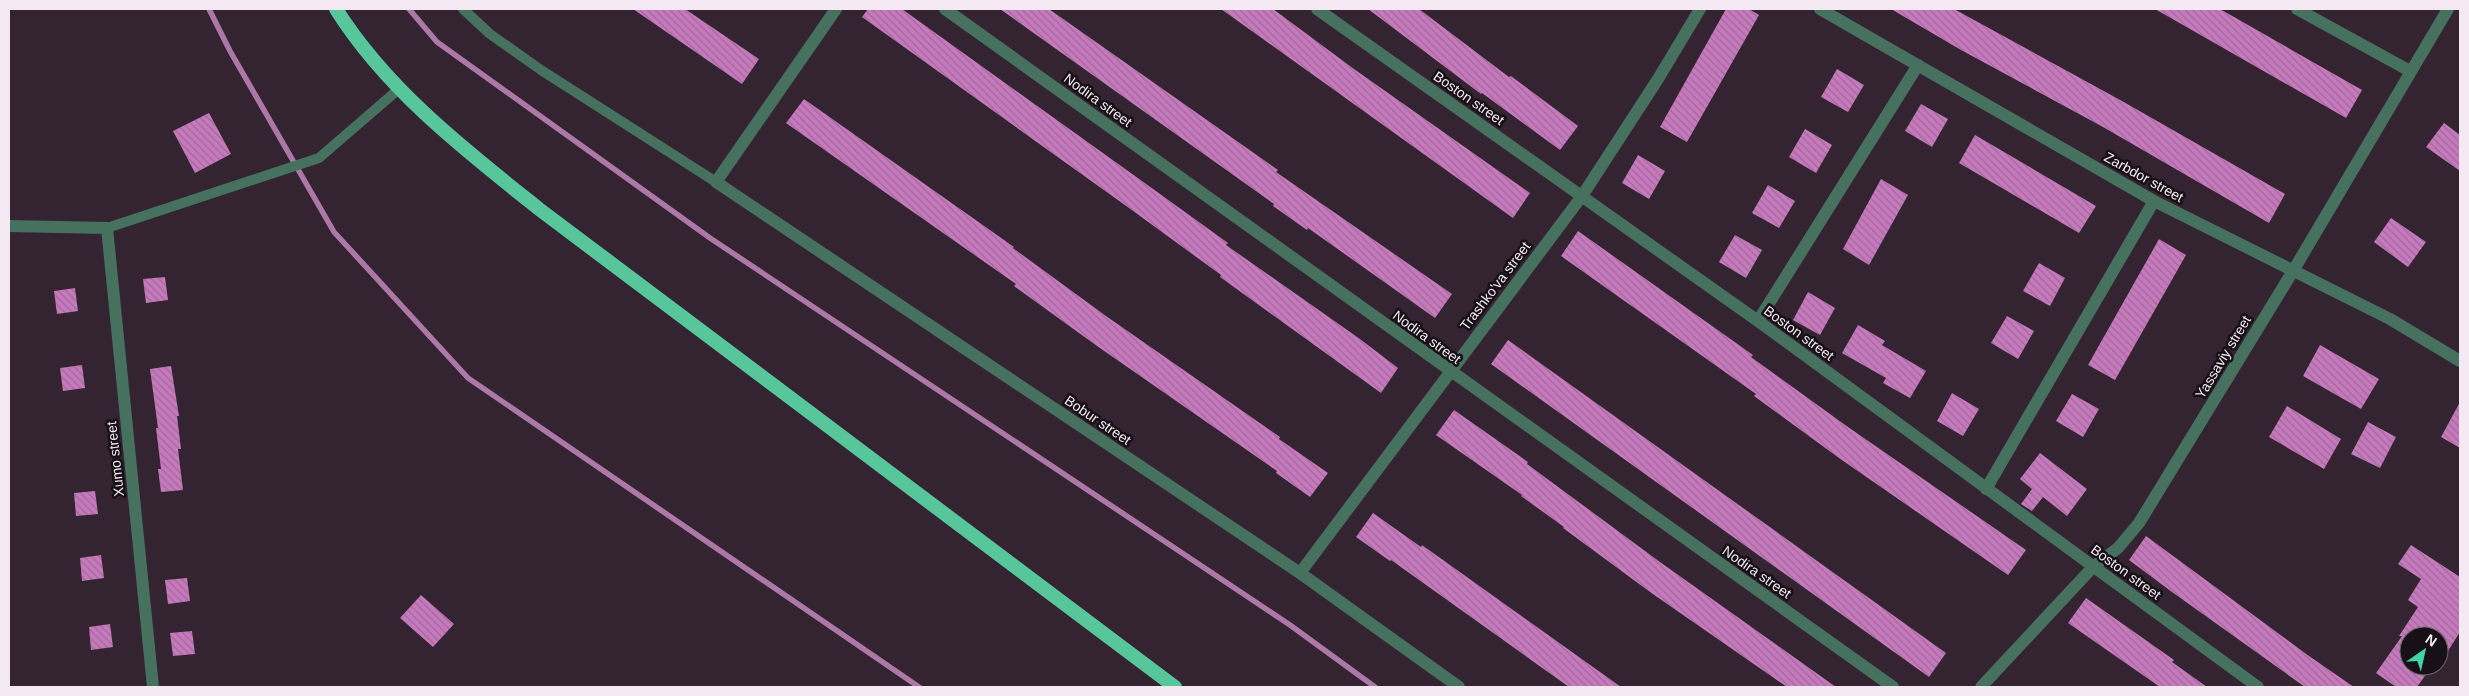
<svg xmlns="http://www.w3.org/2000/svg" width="2469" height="696" viewBox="0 0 2469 696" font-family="Helvetica,sans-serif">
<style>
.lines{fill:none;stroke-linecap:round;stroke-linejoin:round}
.stream{stroke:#ad78a7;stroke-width:5.5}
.building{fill:url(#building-back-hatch)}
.service{stroke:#45715e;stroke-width:10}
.minor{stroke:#45715e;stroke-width:12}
.trunk{stroke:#58c69b;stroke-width:14}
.labels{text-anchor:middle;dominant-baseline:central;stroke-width:5;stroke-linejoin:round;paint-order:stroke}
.street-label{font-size:14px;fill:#f4e9f2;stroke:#171016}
</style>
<defs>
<pattern id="building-back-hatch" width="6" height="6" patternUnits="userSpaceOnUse" patternTransform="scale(1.25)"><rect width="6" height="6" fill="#c679bc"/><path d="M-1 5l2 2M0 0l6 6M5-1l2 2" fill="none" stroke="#a06a9a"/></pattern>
</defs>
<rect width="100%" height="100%" fill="#342431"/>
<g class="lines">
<g class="stream">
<polyline points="209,9 230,51 334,232 468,378 919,687"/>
<polyline points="409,9 437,42 710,238 1290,625 1375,687"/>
</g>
</g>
<g class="building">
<polygon points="633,9 685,9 759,59 742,84"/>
<polygon points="868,9 902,9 1142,181 1228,243 1226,245 1360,339 1398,368 1381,393 1220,277 1221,275 1129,208 862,17"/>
<polygon points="1000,9 1049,9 1278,170 1276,172 1452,294 1435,318 1308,228 1307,230 1273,206 1274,204"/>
<polygon points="1221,9 1273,9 1354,69 1530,193 1513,218"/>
<polygon points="1368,9 1419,9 1509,77 1511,76 1578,126 1560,150 1482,93 1481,94"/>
<polygon points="1726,9 1749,9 1759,15 1687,142 1660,127"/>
<polygon points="1891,9 1954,9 2122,101 2285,194 2269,223 2103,127 1961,50"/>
<polygon points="2155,9 2220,9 2362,90 2346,118"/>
<polygon points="1837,69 1864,85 1848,112 1821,97"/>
<polygon points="804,99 1014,247 1013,248 1106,316 1280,437 1279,439 1328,473 1310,497 1276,473 1277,471 1097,346 1014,286 1016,284 786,123"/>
<polygon points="1921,104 1948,119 1932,147 1905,131"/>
<polygon points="209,113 231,154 195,173 173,131"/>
<polygon points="2444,123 2460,135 2460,171 2426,147"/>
<polygon points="1805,129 1832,145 1816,173 1789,157"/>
<polygon points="1975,135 2096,206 2079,233 1959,163"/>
<polygon points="1638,155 1665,171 1649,199 1622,183"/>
<polygon points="1881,179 1908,195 1869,265 1843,249"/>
<polygon points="1768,185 1795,201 1779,228 1752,213"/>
<polygon points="2391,218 2426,242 2408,267 2374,242"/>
<polygon points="1578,231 1753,355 1751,357 1848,427 2026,550 2008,575 1839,458 1754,396 1756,394 1561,256"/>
<polygon points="1735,235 1762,250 1746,278 1719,262"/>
<polygon points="2159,239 2186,255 2115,380 2088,365"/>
<polygon points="2039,263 2065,278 2050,306 2023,291"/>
<polygon points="165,277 168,300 146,303 143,279"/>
<polygon points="75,288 78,311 57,314 54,291"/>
<polygon points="1808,292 1835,308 1820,335 1793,320"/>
<polygon points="2007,316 2034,331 2018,359 1991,343"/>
<polygon points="1858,325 1885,341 1882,345 1926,371 1910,398 1883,383 1886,378 1842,353"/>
<polygon points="1508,340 1946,653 1929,677 1491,364"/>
<polygon points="2320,345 2379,379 2361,409 2303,376"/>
<polygon points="82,365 85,388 63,391 60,368"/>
<polygon points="171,366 179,416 177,416 181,449 178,449 183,490 161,492 158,469 161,469 156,428 158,428 150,369"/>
<polygon points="1952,393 1979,409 1963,436 1937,421"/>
<polygon points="2072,394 2099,409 2083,437 2056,421"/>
<polygon points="2460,402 2460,448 2441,437"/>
<polygon points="2287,406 2341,439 2324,469 2269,437"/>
<polygon points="1454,410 1528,462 1527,464 1660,562 1836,687 1787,687 1650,592 1563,528 1564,527 1521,496 1522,495 1436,435"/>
<polygon points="2368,422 2396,437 2380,468 2351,454"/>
<polygon points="2040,453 2087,489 2067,516 2043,497 2032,511 2021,504 2032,489 2020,479"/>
<polygon points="95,491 98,514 76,516 74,493"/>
<polygon points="1373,513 1421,547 1422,545 1621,687 1569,687 1391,560 1390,561 1356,537"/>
<polygon points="2146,536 2309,656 2354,687 2305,687 2172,592 2129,560"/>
<polygon points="2411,545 2460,577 2460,632 2439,665 2439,636 2409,636 2409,666 2418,666 2427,673 2417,687 2396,687 2376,673 2402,636 2399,636 2418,607 2408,600 2421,579 2398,564"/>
<polygon points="101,555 104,578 82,581 80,558"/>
<polygon points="187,578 190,601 168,604 165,580"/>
<polygon points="421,595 454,624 433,647 400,618"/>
<polygon points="2086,598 2174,660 2172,662 2207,687 2160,687 2068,623"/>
<polygon points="110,624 113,647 91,650 89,627"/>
<polygon points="192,631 195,654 173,656 170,633"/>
</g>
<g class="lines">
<g class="service">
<polyline points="463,9 490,34 541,70 716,182"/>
<polyline points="107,228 319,158 400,88"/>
</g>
<g class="minor">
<polyline points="836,9 716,182 1300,573 1459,687"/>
<polyline points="945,9 1893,687"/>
<polyline points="1317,9 1758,321 2258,687"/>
<polyline points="1820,9 2154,201 2390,319 2460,361"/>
<polyline points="2297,9 2410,71"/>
<polyline points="9,226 107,228 153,687"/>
<polyline points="1758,321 1918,65"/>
<polyline points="1986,489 2154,201"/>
<polyline points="1300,573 1582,196 1658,79 1700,9"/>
<polyline points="1981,687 2093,567 2118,548 2139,523 2293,271 2448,9"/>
</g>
<path class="trunk" d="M 336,9 C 387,90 465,150 539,209 L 1175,687"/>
</g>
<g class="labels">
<g class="street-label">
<text transform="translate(1469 98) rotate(35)">Boston street</text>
<text transform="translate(1098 100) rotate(36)">Nodira street</text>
<text transform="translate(2144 177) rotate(29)">Zarbdor street</text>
<text transform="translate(1495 286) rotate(-53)">Trashko'va street</text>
<text transform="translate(1799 333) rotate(36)">Boston street</text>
<text transform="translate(1427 337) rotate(36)">Nodira street</text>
<text transform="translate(2223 357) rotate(-59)">Yassaviy street</text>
<text transform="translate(1098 420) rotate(34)">Bobur street</text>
<text transform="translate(115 459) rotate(-96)">Xumo street</text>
<text transform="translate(1757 572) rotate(35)">Nodira street</text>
<text transform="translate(2126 572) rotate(36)">Boston street</text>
</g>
</g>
<rect width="2469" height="696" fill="none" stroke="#f4e9f2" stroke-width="20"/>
<g transform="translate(2424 651) rotate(34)"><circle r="24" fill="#171016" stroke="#6f676e"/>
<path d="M0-4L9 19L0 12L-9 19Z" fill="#42d4a1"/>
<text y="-8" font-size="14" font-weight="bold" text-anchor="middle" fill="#f4e9f2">N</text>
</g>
</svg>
